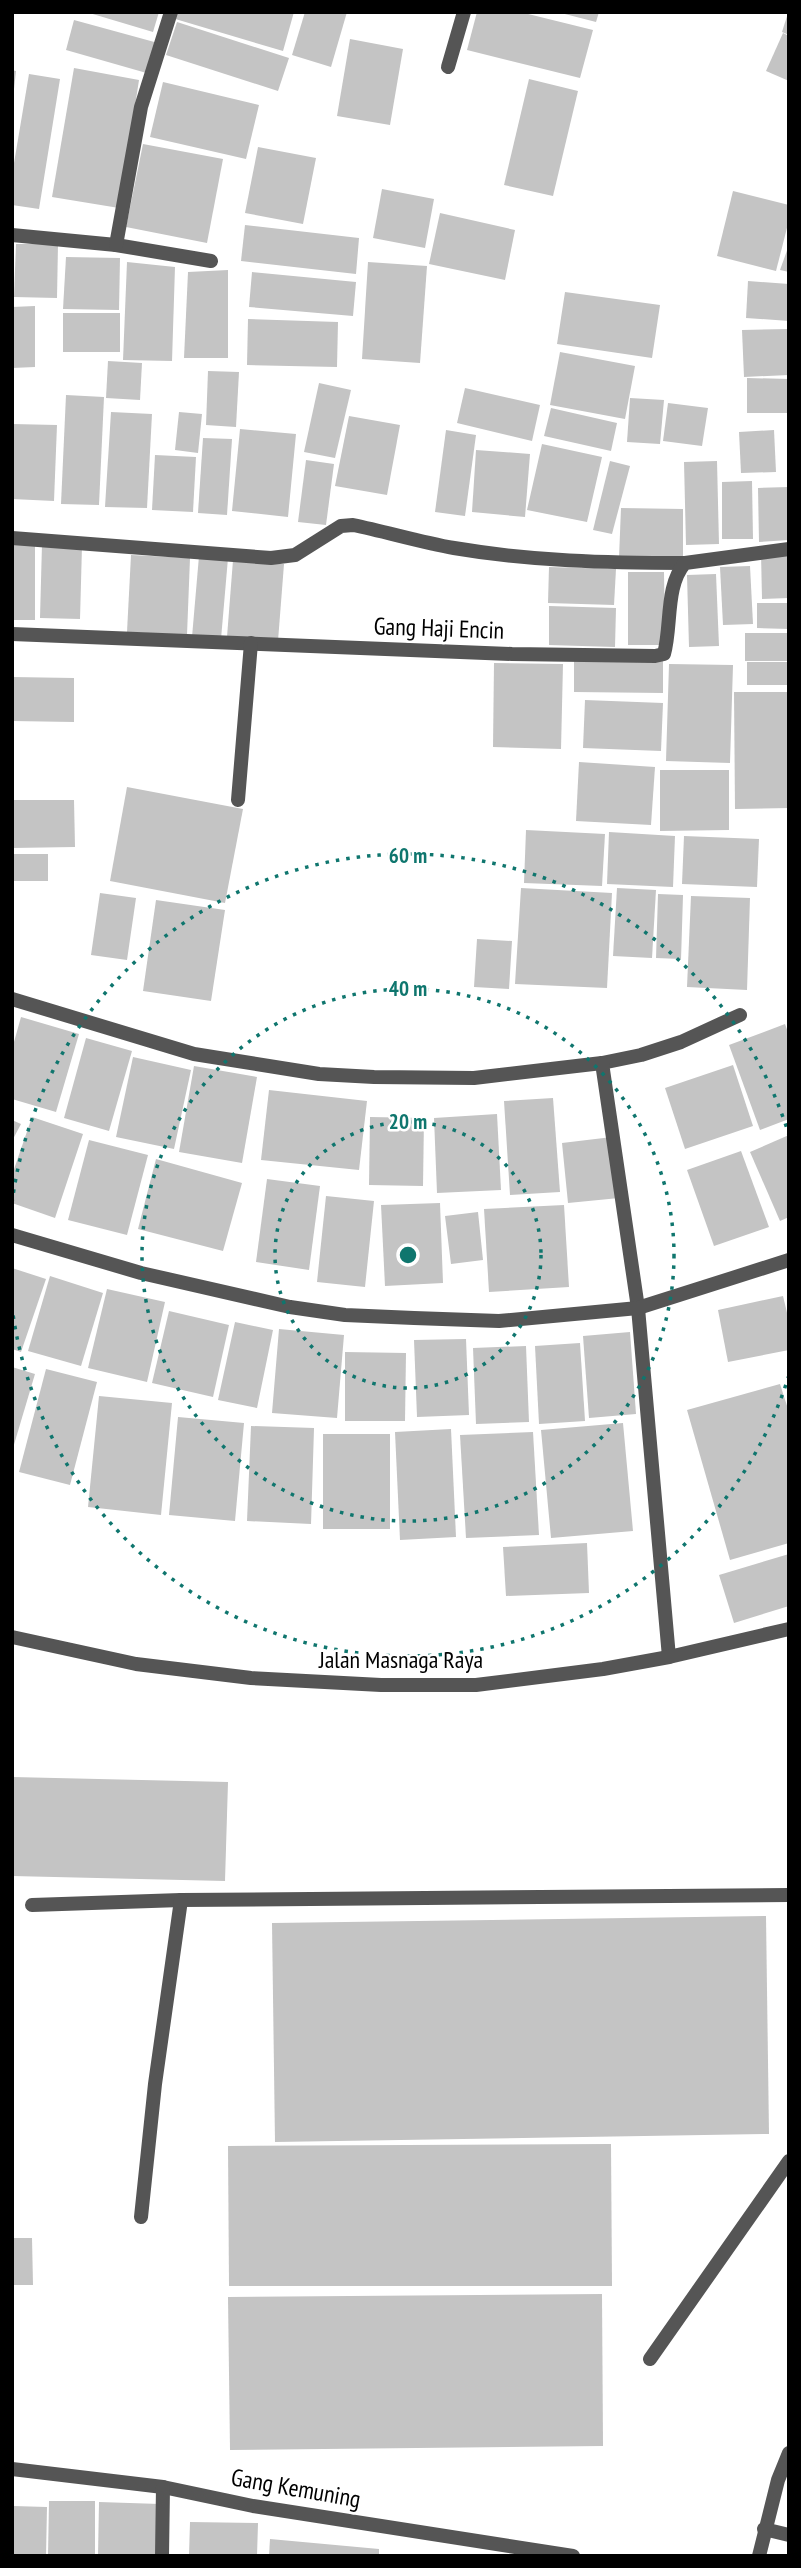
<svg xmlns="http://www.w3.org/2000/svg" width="801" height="2568" viewBox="0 0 801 2568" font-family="'PT Sans Narrow',sans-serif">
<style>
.building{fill:#c4c4c4}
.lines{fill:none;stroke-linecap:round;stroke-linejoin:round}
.service{stroke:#555;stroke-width:14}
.minor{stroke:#555;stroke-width:14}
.tertiary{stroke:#555;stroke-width:14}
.ring{fill:none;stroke:#0f766e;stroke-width:3.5;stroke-dasharray:3.5 7}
.labels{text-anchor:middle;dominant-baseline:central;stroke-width:5;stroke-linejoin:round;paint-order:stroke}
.street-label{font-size:24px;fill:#000;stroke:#fff}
.centre{fill:#0f766e;stroke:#fff;stroke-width:3.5}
.ring-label{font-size:21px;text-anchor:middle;font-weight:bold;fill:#0f766e;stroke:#fff;stroke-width:5;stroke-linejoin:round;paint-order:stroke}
</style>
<rect width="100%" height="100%" fill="#fff"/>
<g class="building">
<polygon points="86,12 159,12 153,32"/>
<polygon points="174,12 294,12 283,51 172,18"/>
<polygon points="305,12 347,12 331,67 292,55"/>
<polygon points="477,12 520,12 593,30 580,78 467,50"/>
<polygon points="557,12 599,12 596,22"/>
<polygon points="788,13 789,13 789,35 782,32"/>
<polygon points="74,20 158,43 150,74 66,50"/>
<polygon points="177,22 289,58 278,91 166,55"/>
<polygon points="783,33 789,36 789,81 766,71"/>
<polygon points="350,39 403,49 390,125 337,116"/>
<polygon points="74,68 139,80 119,208 52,197"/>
<polygon points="12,70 16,71 14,89 12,89"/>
<polygon points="29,74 60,79 39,209 12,205 12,175"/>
<polygon points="529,79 578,91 553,196 504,185"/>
<polygon points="163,82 259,105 246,159 150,137"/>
<polygon points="143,144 223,159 207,243 126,227"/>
<polygon points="258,147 316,158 303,224 245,213"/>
<polygon points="382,189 434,199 425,248 373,238"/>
<polygon points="733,191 789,205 789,220 776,271 717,256"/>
<polygon points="440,213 515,230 505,280 429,264"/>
<polygon points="245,225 359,238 356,274 241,261"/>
<polygon points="16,244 58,244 57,298 14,297"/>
<polygon points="789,245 789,272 780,270"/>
<polygon points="66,257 120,258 119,310 63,309"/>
<polygon points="127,262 175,267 172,361 123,360"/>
<polygon points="368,262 427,266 420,363 362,359"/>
<polygon points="228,270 228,358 184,358 188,272"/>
<polygon points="252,272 356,282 353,316 249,307"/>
<polygon points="748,281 789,284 789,321 746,318"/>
<polygon points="565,292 660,305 652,358 557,344"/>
<polygon points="35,306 35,367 12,368 12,307"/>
<rect x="63" y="313" width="57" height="39"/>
<polygon points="248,319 338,322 337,367 247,365"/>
<polygon points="789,329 789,375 744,377 742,330"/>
<polygon points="560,352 635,366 625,419 550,405"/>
<polygon points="108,361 142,363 140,400 106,398"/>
<polygon points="208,371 239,372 236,427 206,425"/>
<polygon points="747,378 789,379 789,413 747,413"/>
<polygon points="319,383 351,390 335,458 304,452"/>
<polygon points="465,388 540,405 532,441 457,423"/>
<polygon points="66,395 104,397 99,505 61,504"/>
<polygon points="630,398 664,400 660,444 627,442"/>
<polygon points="668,403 708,408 702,446 663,441"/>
<polygon points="551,408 617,423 611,451 544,436"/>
<polygon points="111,412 152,414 147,508 105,507"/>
<polygon points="179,412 202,414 198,453 175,450"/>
<polygon points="349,416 400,425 387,495 335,486"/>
<polygon points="12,424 57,425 54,501 12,499"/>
<polygon points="240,429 296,434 288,517 232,511"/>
<polygon points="446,430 476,435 465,516 435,512"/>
<polygon points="774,430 776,472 741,473 739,432"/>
<polygon points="203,438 232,439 227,515 198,513"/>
<polygon points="542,444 602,457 587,522 527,510"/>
<polygon points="476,450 530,454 525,517 472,512"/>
<polygon points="155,455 196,457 193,512 152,510"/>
<polygon points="306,460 334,464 326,525 298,522"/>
<polygon points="610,461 630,466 612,534 593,530"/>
<polygon points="717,461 719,544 686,545 684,462"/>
<polygon points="752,481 753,539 722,539 722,482"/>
<polygon points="789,487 789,540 759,542 758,488"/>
<polygon points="621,508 683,509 683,559 619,558"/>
<rect x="12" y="541" width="23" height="79"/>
<polygon points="42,544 82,546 80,619 40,618"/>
<polygon points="761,553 789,553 789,598 762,599"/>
<polygon points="131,555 190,558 187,635 127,632"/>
<polygon points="199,556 228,558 221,639 192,637"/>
<polygon points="233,560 284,564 278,641 227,637"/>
<polygon points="750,566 753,624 723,625 720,567"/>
<polygon points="549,567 616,569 614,605 548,603"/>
<polygon points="628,572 664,572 665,645 628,645"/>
<polygon points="716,574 719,646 689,647 687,575"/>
<polygon points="757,603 789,603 789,629 757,628"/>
<polygon points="549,606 616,608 615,647 549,645"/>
<rect x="745" y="633" width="44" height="28"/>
<polygon points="574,659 663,660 663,693 574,692"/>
<rect x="747" y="662" width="42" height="23"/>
<polygon points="494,663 563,664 561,749 493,747"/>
<polygon points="669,664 733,665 730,763 666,761"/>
<polygon points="12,677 74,678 74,722 12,721"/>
<polygon points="734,692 789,692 789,808 735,809"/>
<polygon points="585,700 663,703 661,751 583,748"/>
<polygon points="579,762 655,767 651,825 576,821"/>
<polygon points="660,770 729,770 729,830 660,831"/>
<polygon points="127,787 243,809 225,903 110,881"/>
<polygon points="12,800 74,800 75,847 12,848"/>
<polygon points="526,830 605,834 602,886 524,883"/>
<polygon points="609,832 675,836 673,887 607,884"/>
<polygon points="684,836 759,839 757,887 682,884"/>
<rect x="12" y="854" width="36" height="27"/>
<polygon points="521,888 612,893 607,988 515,984"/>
<polygon points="617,888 656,890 652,958 613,956"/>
<polygon points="100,893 136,898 127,960 91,955"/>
<polygon points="658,894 683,895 681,959 656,958"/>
<polygon points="691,896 750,898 747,990 687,987"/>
<polygon points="156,900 225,910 211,1001 143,991"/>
<polygon points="477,939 512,941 509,989 474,987"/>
<polygon points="21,1017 79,1034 56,1112 12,1099 12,1049"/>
<polygon points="785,1024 789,1035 789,1119 760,1130 729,1045"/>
<polygon points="86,1038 132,1051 109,1131 64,1118"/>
<polygon points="133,1057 191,1070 174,1149 116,1137"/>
<polygon points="733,1065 753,1126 685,1149 665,1088"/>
<polygon points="194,1066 257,1077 242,1163 179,1152"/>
<polygon points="269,1090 367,1101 359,1170 261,1160"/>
<polygon points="553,1098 560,1192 510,1195 504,1101"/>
<polygon points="497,1114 501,1190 437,1193 434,1118"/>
<polygon points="32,1117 83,1134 55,1218 12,1203 12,1175"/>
<polygon points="370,1117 424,1118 423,1186 369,1185"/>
<polygon points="12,1120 21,1124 12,1141"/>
<polygon points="789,1135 789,1217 780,1221 750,1152"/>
<polygon points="612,1137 619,1198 568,1203 562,1143"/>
<polygon points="89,1140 148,1155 127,1235 68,1220"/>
<polygon points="741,1151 769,1227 714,1246 687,1170"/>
<polygon points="156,1159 242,1183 223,1251 138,1229"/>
<polygon points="267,1179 320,1186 309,1270 256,1262"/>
<polygon points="326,1196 374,1201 365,1287 317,1282"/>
<polygon points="440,1203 443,1283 385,1286 381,1205"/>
<polygon points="564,1205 569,1287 489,1292 484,1209"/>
<polygon points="478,1212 483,1260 451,1264 445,1216"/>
<polygon points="12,1268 46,1279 21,1352 12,1349"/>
<polygon points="50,1276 103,1293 81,1366 28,1351"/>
<polygon points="107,1289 165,1302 147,1382 88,1368"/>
<polygon points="783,1296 789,1321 789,1350 728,1362 718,1310"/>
<polygon points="169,1311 229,1325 213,1397 152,1383"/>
<polygon points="235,1322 273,1330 257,1408 218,1400"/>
<polygon points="279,1329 344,1335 337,1418 272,1413"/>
<polygon points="630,1332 636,1414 589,1418 583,1336"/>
<polygon points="466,1339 469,1415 417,1417 414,1340"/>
<polygon points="580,1343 585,1421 539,1424 535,1346"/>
<polygon points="526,1346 529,1422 476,1424 473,1348"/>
<polygon points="345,1352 406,1353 405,1421 345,1421"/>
<polygon points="12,1367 35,1374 13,1448 12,1448"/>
<polygon points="46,1369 97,1382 70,1485 19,1472"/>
<polygon points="780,1384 789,1412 789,1543 730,1560 687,1410"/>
<polygon points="99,1396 172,1403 161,1515 88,1507"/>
<polygon points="178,1417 244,1423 235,1521 169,1515"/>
<polygon points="623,1423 633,1531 551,1538 541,1430"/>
<polygon points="251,1426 314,1428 311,1524 247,1521"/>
<polygon points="451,1429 456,1537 400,1540 395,1432"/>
<polygon points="533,1432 539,1535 466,1538 460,1435"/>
<rect x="323" y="1434" width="67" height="95"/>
<polygon points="587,1543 589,1593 506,1596 503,1547"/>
<polygon points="789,1554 789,1606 734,1623 719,1575"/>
<polygon points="12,1777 228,1782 225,1881 12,1876"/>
<polygon points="766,1916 769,2134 275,2142 272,1923"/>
<polygon points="611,2144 612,2286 229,2286 228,2146"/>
<polygon points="12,2238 32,2238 33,2285 12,2285"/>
<polygon points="602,2294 603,2446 230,2450 228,2297"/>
<polygon points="49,2501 95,2501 95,2556 48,2556"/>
<polygon points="99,2502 160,2504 158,2556 98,2556"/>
<polygon points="13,2506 47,2507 46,2556 12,2556"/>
<polygon points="190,2522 258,2523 257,2556 189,2556"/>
<polygon points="270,2539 379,2549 379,2556 269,2556"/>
</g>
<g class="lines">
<g class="service">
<polyline points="32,1905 181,1900 789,1895"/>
<polyline points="141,2217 155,2084 181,1900"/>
<polyline points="650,2359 789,2161"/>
<polyline points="764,2529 789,2535"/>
</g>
<g class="minor">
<polyline points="448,67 464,12"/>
<polyline points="12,235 116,245 211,261"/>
<polyline points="116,245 141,107 171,12"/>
<path d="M 12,538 L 271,558 L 295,555 L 341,526 L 353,525 C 387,532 420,542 454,548 C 530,561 608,563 685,563"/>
<path d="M 12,634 L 512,654 L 655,656 L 664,654 C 672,625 665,586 685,563 L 789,549"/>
<polyline points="238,800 251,643"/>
<polyline points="12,999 194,1054 319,1074 374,1077 474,1078 602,1063 641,1055 681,1042 740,1015"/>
<polyline points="602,1063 638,1308 669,1657"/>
<polyline points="12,1235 141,1273 290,1307 345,1315 414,1318 499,1321 638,1308 789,1260"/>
<polyline points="12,1637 136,1664 251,1678 381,1685 476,1685 603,1669 669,1657 789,1629"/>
<polyline points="12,2469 163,2487 253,2506 573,2556"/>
<polyline points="162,2556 163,2487"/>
</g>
<polyline class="tertiary" points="759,2556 778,2480 789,2453"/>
</g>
<g class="ring">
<circle cx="408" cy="1255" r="133"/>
<circle cx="408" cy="1255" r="266"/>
<path d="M789 1375A399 399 0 0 1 12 1307M12 1203A399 399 0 0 1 789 1135"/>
</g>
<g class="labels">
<g class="street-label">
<text transform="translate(439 628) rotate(2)">Gang Haji Encin</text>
<text x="401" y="1659">Jalan Masnaga Raya</text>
<text transform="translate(296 2488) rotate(10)">Gang Kemuning</text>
</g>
</g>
<circle cx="408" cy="1255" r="10" class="centre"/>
<g class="ring-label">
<text x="408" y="863">60 m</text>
<text x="408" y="996">40 m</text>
<text x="408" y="1129">20 m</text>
</g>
<rect width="801" height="2568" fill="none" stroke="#000000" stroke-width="28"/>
</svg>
